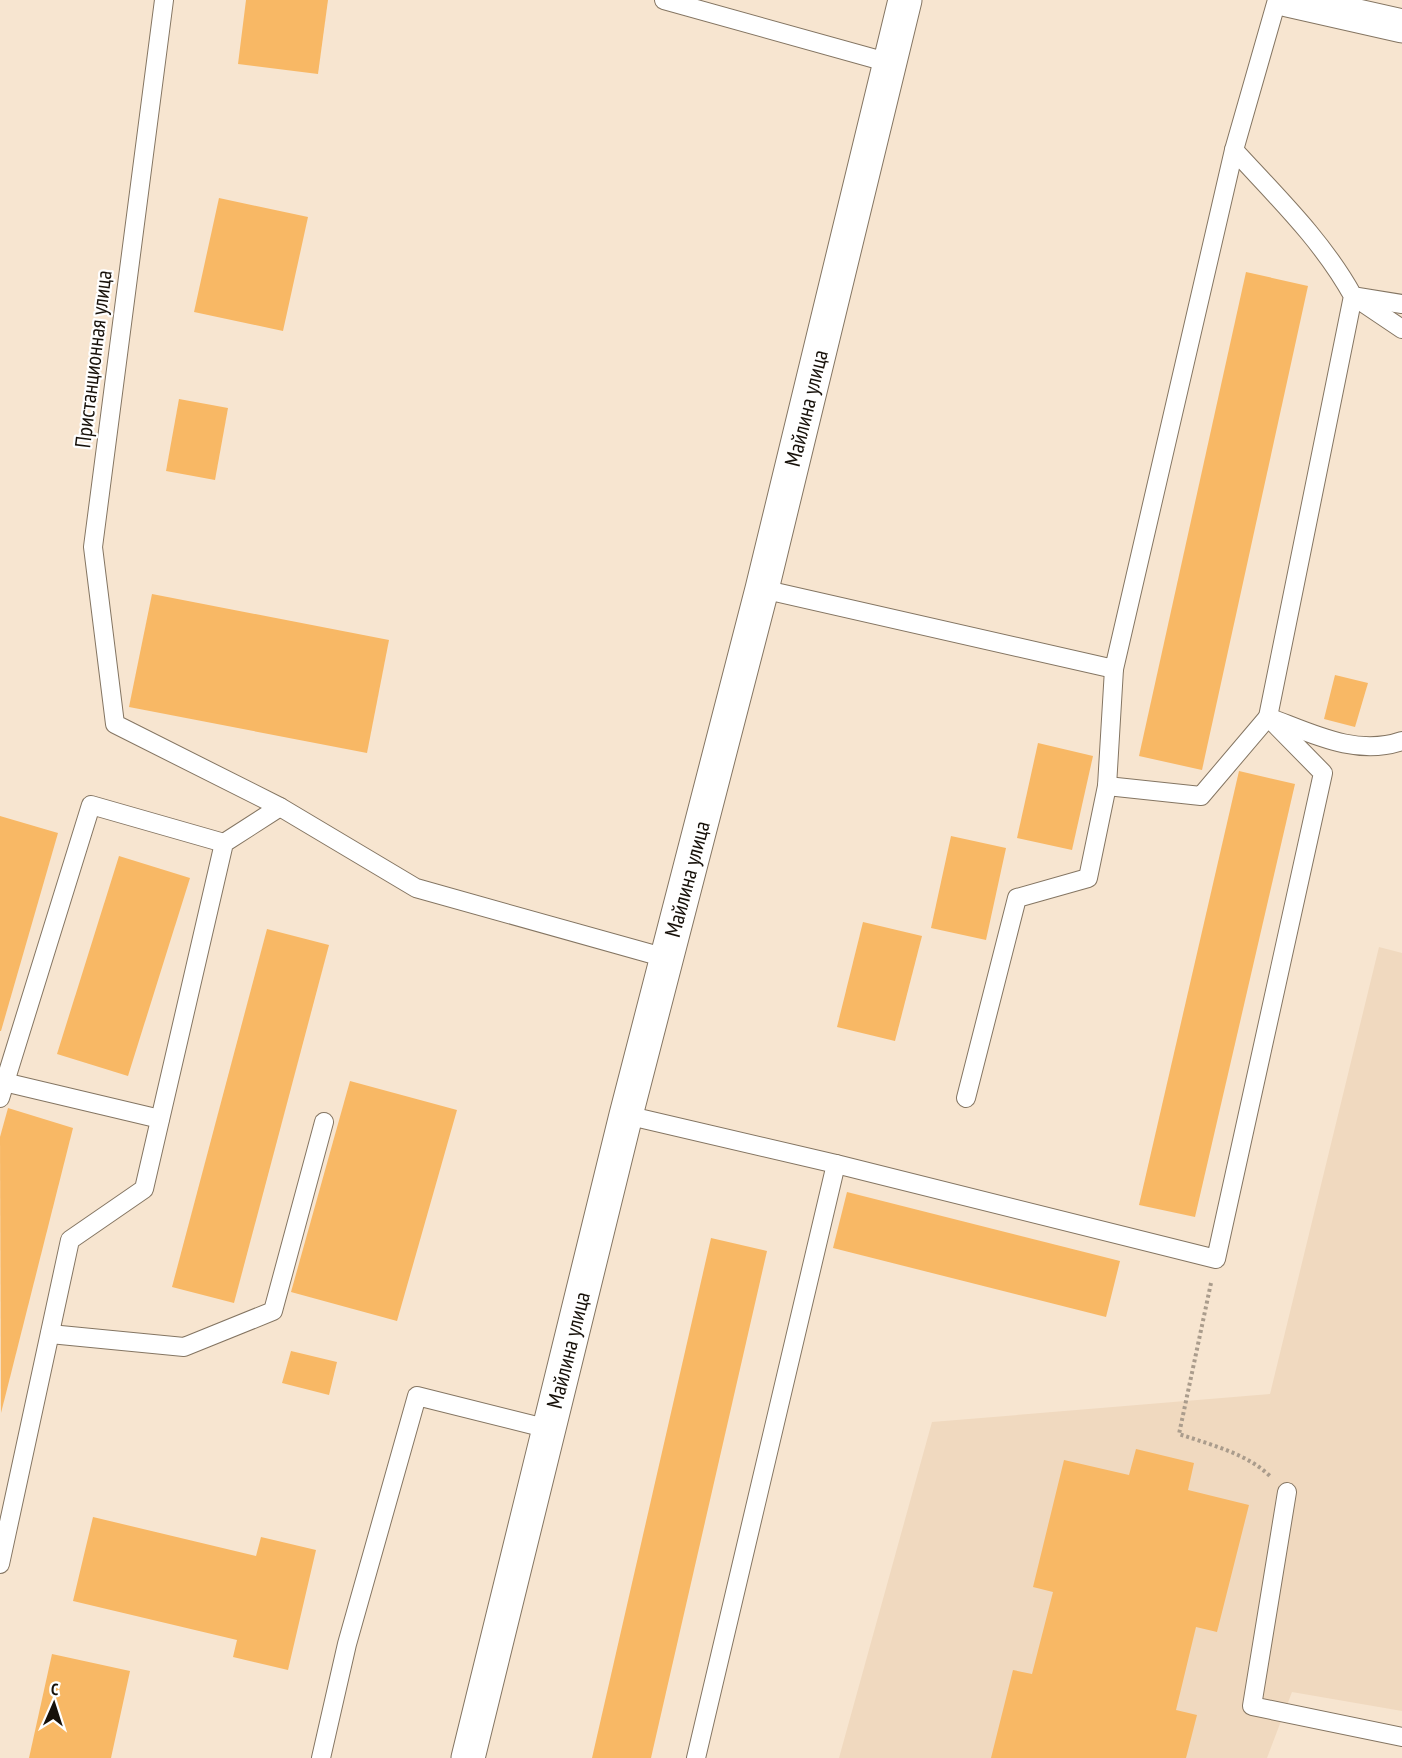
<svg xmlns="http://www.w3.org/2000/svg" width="1402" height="1758" viewBox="0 0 1402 1758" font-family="'PT Sans Narrow',sans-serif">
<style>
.built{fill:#f0d9bf}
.building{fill:#f8b865}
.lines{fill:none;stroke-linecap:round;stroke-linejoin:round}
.lane-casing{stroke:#847562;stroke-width:20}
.secondary-casing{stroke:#847562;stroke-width:35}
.path{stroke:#aa9c8c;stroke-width:4;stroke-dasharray:3 3;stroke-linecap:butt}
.lane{stroke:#fff;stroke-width:18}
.secondary{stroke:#fff;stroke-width:33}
.labels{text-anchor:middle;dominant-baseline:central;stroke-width:4.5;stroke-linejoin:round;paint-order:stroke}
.street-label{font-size:22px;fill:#17110a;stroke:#fff}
</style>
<rect width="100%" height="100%" fill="#f7e5d0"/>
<polygon class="built" points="1379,947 1402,953 1402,1711 1292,1692 1267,1758 839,1758 932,1422 1270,1394"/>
<g class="building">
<polygon points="246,0 328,0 318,74 238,64"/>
<polygon points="219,198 308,217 283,331 194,312"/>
<polygon points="1246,272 1308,286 1202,770 1139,756"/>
<polygon points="179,399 228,408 215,480 166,471"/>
<polygon points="152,594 389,640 367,753 129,707"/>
<polygon points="1335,675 1368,683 1355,727 1324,719"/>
<polygon points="1038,743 1093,756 1072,850 1017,838"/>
<polygon points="1239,771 1295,784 1195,1217 1139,1205"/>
<polygon points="0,816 58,833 1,1031 0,1031"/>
<polygon points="951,836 1006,848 986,940 931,928"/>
<polygon points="119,856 190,878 128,1076 57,1054"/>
<polygon points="863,922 922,936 895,1041 837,1027"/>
<polygon points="267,929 329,945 234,1303 172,1287"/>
<polygon points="350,1081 457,1110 397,1321 291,1292"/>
<polygon points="8,1108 73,1128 1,1413 0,1137"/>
<polygon points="847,1192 1120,1261 1106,1317 833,1248"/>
<polygon points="711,1238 767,1251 651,1758 592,1758"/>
<polygon points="291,1351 337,1362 329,1395 282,1383"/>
<polygon points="1136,1449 1194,1463 1188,1490 1249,1505 1217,1632 1196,1627 1176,1710 1197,1715 1186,1758 991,1758 1013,1670 1032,1674 1053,1592 1033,1587 1064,1460 1129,1475"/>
<polygon points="93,1517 256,1556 261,1537 316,1550 288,1670 233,1657 237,1640 73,1601"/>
<polygon points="52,1654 130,1671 111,1758 29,1758"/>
</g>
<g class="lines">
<defs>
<g id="lane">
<polyline points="164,0 93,547 115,724 280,807 416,888 666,958"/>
<polyline points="664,0 890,63"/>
<polyline points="1353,296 1402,329"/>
<polyline points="1358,297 1402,304"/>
<polyline points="762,589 1114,669 1234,150 1277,0"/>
<path d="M 1107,786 L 1201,796 L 1268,717 C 1311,733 1356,757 1402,741"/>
<polyline points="4,1082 160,1119"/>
<polyline points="0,1098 91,805 224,843"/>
<polyline points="966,1098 1017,898 1088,878 1107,786 1114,669"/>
<polyline points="626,1115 836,1164 696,1758"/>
<path d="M 836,1164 L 1216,1259 L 1323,773 L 1268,717 L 1353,296 C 1322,240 1277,197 1234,150"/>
<polyline points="50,1334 184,1347 273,1311 324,1122"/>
<polyline points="1287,1492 1252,1706 1402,1737"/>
<polyline points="0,1564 70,1240 144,1189 224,843 280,807"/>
<polyline points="321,1758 347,1644 417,1396 549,1429"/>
</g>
<g id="secondary">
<polyline points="1287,0 1402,26"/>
<polyline points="468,1758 626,1115 762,589 905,0"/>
</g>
</defs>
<use href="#lane" class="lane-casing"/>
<use href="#secondary" class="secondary-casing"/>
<path class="path" d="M 1211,1283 L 1179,1434 C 1211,1445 1246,1453 1270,1476"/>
<use href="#lane" class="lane"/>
<use href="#secondary" class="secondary"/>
</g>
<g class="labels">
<g class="street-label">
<text transform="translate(93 359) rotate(-83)">Пристанционная улица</text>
<text transform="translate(806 408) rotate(-76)">Майлина улица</text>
<text transform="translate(687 879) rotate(-75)">Майлина улица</text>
<text transform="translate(568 1350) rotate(-76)">Майлина улица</text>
</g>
</g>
<g transform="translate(54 1704) rotate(3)" stroke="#ffffff" stroke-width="4.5" paint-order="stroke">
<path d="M0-4.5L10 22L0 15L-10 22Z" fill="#17110a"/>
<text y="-9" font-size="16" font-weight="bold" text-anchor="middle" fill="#17110a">С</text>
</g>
</svg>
